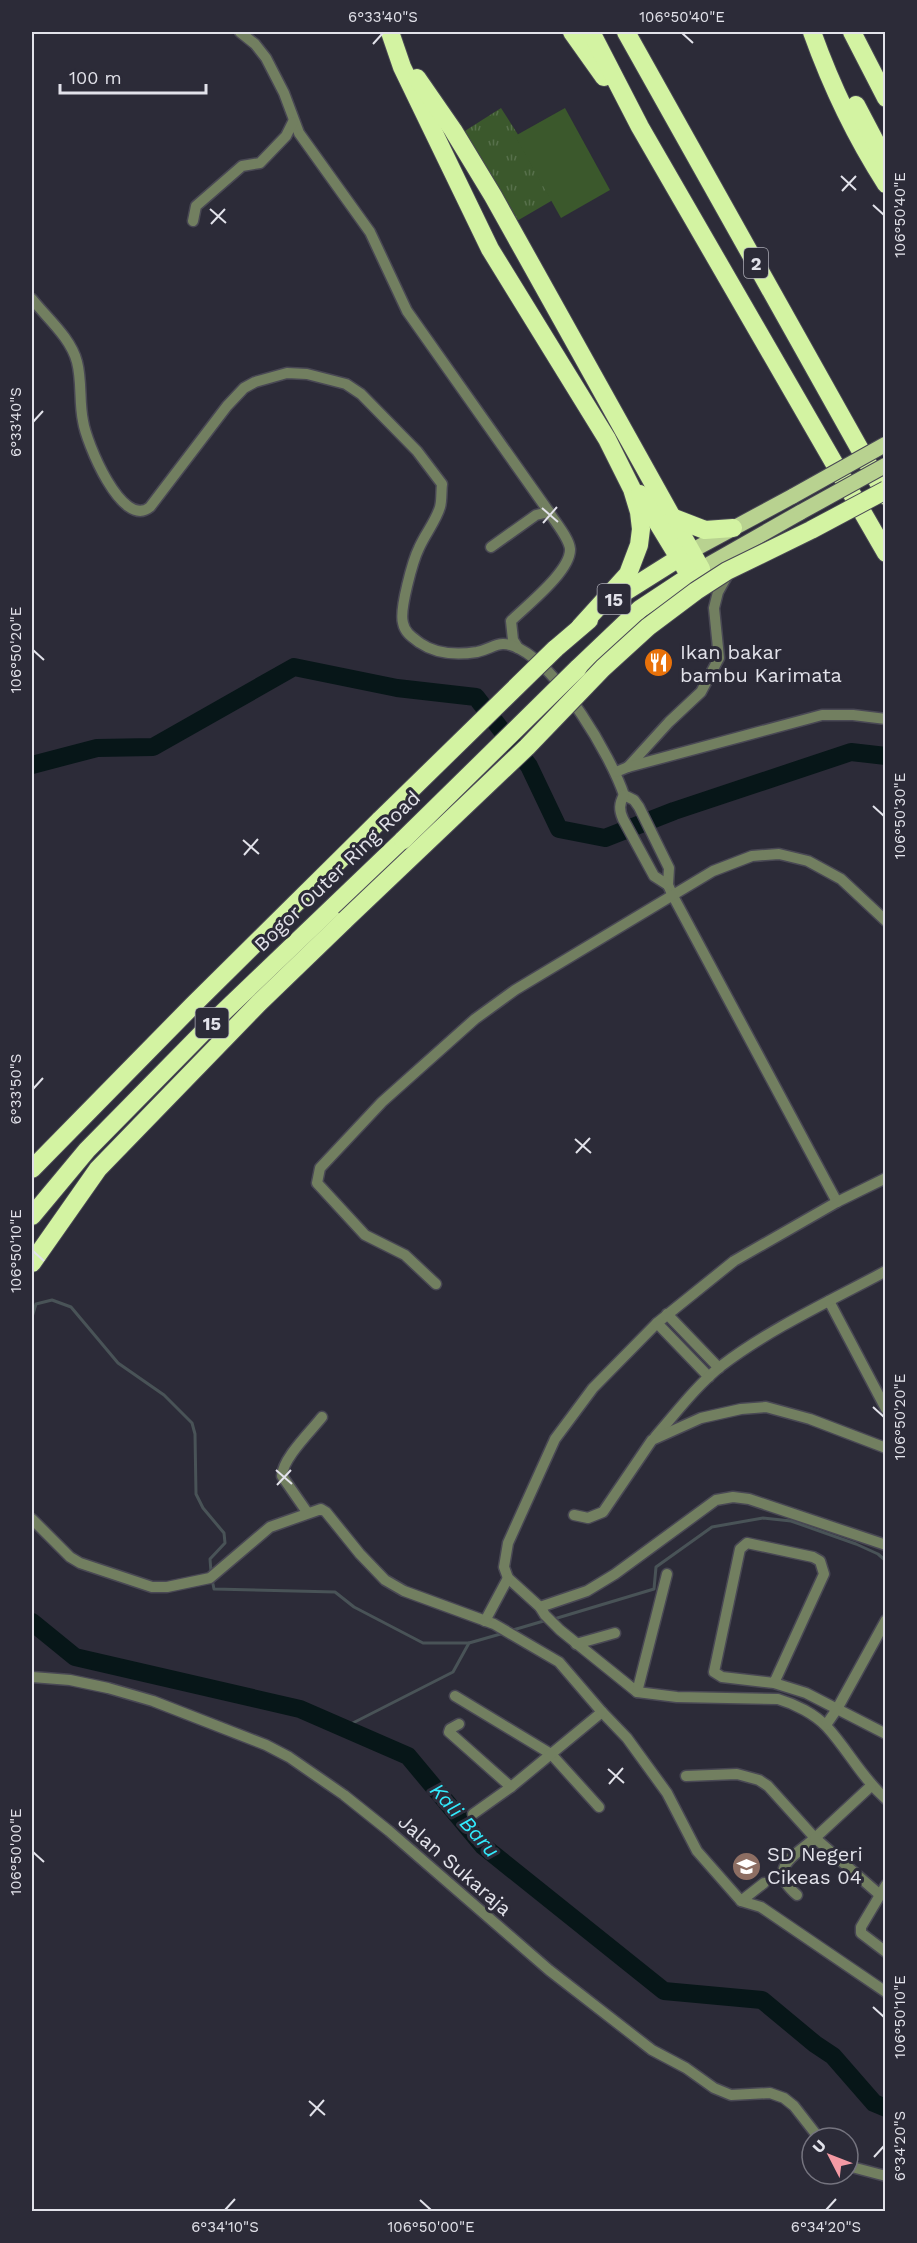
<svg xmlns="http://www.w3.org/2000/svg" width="917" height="2243" viewBox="0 0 917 2243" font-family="'Work Sans',sans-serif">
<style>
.grass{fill:url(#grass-tufts)}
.garden{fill:#3b582c}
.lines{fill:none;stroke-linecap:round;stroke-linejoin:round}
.stream{stroke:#495357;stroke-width:3}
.river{stroke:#071618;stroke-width:18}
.minor-casing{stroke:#494854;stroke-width:13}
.primary-casing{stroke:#494854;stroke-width:17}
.motorway-casing{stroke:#494854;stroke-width:20}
.minor{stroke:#727f60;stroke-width:10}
.primary{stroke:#b8d290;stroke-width:15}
.motorway{stroke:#d3f3a2;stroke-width:18}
.primary-bridge-casing{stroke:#494854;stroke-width:17;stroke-linecap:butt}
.motorway-bridge-casing{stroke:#494854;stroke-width:20;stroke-linecap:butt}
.primary-bridge{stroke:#b8d290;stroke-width:15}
.motorway-bridge{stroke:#d3f3a2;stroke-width:18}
.ticks{fill:none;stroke:#e2e2ea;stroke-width:2}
.labels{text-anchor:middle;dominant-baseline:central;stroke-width:6;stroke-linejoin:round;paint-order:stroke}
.shield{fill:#2c2b38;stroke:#ababb5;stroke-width:1.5}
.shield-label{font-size:18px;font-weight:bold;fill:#e2e2ea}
.poi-label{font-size:20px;fill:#e2e2ea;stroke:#2c2b38;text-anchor:start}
.street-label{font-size:20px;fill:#e2e2ea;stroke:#2c2b38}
.water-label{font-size:21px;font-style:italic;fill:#32ebfd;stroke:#2c2b38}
.neatline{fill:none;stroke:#e2e2ea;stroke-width:2}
.ticks-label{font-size:15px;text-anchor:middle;fill:#e2e2ea}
</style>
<defs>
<pattern id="grass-tufts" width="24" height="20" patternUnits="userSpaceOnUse" patternTransform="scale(1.5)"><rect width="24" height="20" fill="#3b582c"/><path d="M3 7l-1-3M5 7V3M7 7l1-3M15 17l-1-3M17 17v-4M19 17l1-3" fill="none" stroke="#57704b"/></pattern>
</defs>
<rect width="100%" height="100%" fill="#2c2b38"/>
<polygon class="grass" points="501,108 558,197 510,225 457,136"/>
<polygon class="garden" points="565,108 610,190 561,218 515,136"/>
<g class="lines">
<g class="stream">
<polyline points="32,1317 36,1304 52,1300 71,1307 118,1363 164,1395 192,1423 195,1434 196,1494 203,1508 224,1533 225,1543 210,1559 211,1572"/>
<polyline points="213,1584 214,1589 335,1592 354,1607 423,1643 469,1643"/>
<polyline points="554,1619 654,1589 656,1567 712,1527 763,1518 791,1521 856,1544 878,1554 886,1561"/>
<polyline points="513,1630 547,1620"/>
<polyline points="343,1728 453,1672 469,1643 504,1633"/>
</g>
<g class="river">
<polyline points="32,765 97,748 153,747 294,667 397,688 476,697 529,766 559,829 605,838 674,811 851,752 886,756"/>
<polyline points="32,1622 75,1657 300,1709 408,1756 483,1846 664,1991 762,2000 815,2044 833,2056 874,2103 886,2108"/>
</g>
<defs>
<g id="minor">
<path d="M 240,32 L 255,44 L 266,58 L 284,93 L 299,133 L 370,232 L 407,311 L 549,512 C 555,522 569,538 570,549 C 571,571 526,606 511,621 L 513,640 L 518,648"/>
<polyline points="193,221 196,206 242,166 260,163 286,136 293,122"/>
<path d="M 32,299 C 47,318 71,338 77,362 C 82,381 79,402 83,421 C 86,442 122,530 150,507 L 227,406 L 244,388 L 255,382 L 287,373 L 307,374 L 346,384 L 361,394 L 417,451 L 442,484 C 441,491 442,500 440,507 C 436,521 425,534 419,548 C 413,560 399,610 403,623 C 405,633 412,637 420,643 C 436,654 458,655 477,652 C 495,648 499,638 520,649 C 559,669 610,754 624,795 L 634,800 L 639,807 L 669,868 L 668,885 L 673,896 L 837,1202"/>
<polyline points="491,547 536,515 549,512"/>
<polyline points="628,767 669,722 701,692 719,658 714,608 718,592 728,574"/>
<polyline points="616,772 628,767 822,715 853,715 886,719"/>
<path d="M 624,795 C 619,804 619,810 623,819 L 654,876 L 668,885"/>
<path d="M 886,1178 L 837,1202 L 734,1261 L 657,1323 L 593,1388 L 555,1439 L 508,1543 L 504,1567 L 508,1578 L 540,1607 L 545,1615 L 560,1630 L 637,1692 L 677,1697 L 778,1699 C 795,1704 815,1714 827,1727 C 848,1750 862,1778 886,1799"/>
<polyline points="436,1284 405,1255 365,1235 317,1183 320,1168 382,1102 475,1019 515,990 713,871 752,856 779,854 808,861 841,879 886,921"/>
<polyline points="829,1301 886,1409"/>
<polyline points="667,1314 719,1368"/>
<polyline points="657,1323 709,1377"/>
<path d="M 655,1437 C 676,1413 696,1386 721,1366 C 771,1328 830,1301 886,1271"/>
<path d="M 307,1512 L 282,1476 C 282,1459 311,1431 322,1417"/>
<polyline points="574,1515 588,1518 603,1512 652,1440 701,1418 741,1409 766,1407 810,1419 886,1448"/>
<polyline points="32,1519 70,1557 80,1563 152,1587 167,1587 210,1578 270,1527 321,1509 326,1512 360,1554 385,1580 404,1591 494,1624 559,1662 602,1712 627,1738 667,1793 697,1851 741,1901 761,1907 886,1992"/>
<polyline points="540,1607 587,1591 615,1574 716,1500 733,1497 749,1499 886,1545"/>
<polyline points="485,1621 508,1578"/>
<polyline points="576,1644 615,1633"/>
<polyline points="32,1677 70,1680 108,1688 153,1701 266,1745 289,1757 344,1795 389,1831 549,1970 652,2050 686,2068 714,2088 731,2095 770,2093 784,2098 794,2106 819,2138"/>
<polyline points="774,1683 722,1677 714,1672 740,1549 747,1543 813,1557 820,1561 824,1574 774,1683 806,1693 886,1734"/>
<polyline points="637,1692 667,1574"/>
<polyline points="455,1696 551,1754 599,1807"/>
<polyline points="459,1724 450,1729 449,1732 511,1787"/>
<polyline points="826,1725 837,1709 886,1620"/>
<path d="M 686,1776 L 737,1774 L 759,1780 L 768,1786 L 815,1838 C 793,1857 766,1869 797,1895"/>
<polyline points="871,1786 815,1838 880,1895"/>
<polyline points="473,1814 511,1787 602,1712"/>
<polyline points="886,1885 861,1927 861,1933 886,1952"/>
<polyline points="741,1901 764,1883"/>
<polyline points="848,2166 886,2176"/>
</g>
<g id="primary">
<polyline points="682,556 793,496"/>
<polyline points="692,574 801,512"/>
</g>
<g id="motorway">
<polyline points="390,32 402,67 490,249 607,439 632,489 639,512 641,529 639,545 628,574 580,627"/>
<polyline points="572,32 604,77"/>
<polyline points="591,32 640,127 886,553"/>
<polyline points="626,32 886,496"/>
<path d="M 812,32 C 831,85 855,136 886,184"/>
<polyline points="852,32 886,98"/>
<polyline points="417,78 453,130 493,196 701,569"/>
<polyline points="856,105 886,162"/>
<polyline points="674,518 705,530 733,528"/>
<polyline points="617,597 679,558"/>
<polyline points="555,649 589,620"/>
<polyline points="578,668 640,609 690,576 640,494"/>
<polyline points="32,1169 193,1005 380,820"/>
<polyline points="32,1216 87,1150 215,1020 403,840"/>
<polyline points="32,1263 98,1169 259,1003 345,920"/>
</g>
</defs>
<use href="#minor" class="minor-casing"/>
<use href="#primary" class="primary-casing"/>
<use href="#motorway" class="motorway-casing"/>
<use href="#minor" class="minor"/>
<use href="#primary" class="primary"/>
<use href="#motorway" class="motorway"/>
<defs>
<g id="primary-bridge">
<polyline points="793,496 886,444"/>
<polyline points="801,512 886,465"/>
</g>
<g id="motorway-bridge">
<polyline points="380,820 555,649"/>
<polyline points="403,840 578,668"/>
<polyline points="345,920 527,747 603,668 648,627 696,591 727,571 811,530 886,490"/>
</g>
</defs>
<use href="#primary-bridge" class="primary-bridge-casing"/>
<use href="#motorway-bridge" class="motorway-bridge-casing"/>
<use href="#primary-bridge" class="primary-bridge"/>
<use href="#motorway-bridge" class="motorway-bridge"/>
</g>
<path class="ticks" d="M 682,33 L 693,43M 373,44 L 383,33M 841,176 L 856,190M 842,191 L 856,176M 873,205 L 884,215M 210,209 L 226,223M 211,224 L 225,209M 33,422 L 43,411M 542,508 L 558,522M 543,523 L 557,507M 33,650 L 44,660M 873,806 L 884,816M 243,840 L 259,854M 244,855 L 258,839M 33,1089 L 43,1078M 575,1139 L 591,1153M 576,1153 L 590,1138M 33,1251 L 44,1261M 873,1407 L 884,1417M 276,1470 L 292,1484M 277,1485 L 291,1470M 608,1769 L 624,1783M 609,1784 L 623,1768M 33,1852 L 44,1862M 873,2007 L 884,2017M 309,2101 L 325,2115M 310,2116 L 324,2100M 874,2157 L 884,2146M 420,2200 L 431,2210M 225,2210 L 235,2199M 826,2210 L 836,2199"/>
<defs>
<symbol id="restaurant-disc" viewBox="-11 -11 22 22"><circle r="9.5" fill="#e8710a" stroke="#2c2b38"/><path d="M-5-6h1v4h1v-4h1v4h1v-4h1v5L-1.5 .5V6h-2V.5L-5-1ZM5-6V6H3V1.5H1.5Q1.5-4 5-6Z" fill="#fff"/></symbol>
<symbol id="school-disc" viewBox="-11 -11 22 22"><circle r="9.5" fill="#8d6e63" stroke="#2c2b38"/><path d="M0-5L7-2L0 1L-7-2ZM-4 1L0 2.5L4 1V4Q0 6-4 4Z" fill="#fff"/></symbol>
</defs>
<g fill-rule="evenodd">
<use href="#restaurant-disc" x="642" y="646" width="33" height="33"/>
<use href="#school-disc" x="730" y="1850" width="33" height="33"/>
</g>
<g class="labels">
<g class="shield">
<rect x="744" y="248" width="24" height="30" rx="4.5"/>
<rect x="597.5" y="584" width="33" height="30" rx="4.5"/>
<rect x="195.5" y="1008" width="33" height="30" rx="4.5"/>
</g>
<g class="shield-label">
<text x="756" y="263">2</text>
<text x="614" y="599">15</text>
<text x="212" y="1023">15</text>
</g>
<g class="poi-label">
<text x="680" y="652">Ikan bakar<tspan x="680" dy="23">bambu Karimata</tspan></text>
<text x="767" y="1854">SD Negeri<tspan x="767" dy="23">Cikeas 04</tspan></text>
</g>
<g class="street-label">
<text transform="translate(337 871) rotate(-44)">Bogor Outer Ring Road</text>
<text transform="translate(455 1865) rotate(41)">Jalan Sukaraja</text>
</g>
<g class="water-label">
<text transform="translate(465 1820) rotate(48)">Kali Baru</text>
</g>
</g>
<rect width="917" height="2243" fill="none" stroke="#2c2b38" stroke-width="66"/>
<g transform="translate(830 2156) rotate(312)"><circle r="28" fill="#2c2b38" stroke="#75747f" stroke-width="1.5"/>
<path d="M0-4.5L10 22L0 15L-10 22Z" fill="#f49aa4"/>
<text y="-9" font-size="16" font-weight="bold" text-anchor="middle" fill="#e2e2ea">U</text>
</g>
<path d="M60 84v9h146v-9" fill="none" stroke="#e2e2ea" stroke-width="3"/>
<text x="69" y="84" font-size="18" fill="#e2e2ea" stroke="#2c2b38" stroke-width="4.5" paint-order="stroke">100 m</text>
<rect x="33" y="33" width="851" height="2177" class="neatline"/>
<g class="ticks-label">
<text x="383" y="22">6°33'40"S</text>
<text x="682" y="22">106°50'40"E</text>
<text transform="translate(900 215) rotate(-90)" y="5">106°50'40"E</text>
<text transform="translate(16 422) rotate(-90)" y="5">6°33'40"S</text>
<text transform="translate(16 650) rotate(-90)" y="5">106°50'20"E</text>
<text transform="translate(900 816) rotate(-90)" y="5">106°50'30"E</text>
<text transform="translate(16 1089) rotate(-90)" y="5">6°33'50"S</text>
<text transform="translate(16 1251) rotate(-90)" y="5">106°50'10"E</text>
<text transform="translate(900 1417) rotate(-90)" y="5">106°50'20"E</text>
<text transform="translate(16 1852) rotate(-90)" y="5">106°50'00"E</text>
<text transform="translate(900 2017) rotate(-90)" y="5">106°50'10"E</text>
<text transform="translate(900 2146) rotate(-90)" y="5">6°34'20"S</text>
<text x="225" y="2232">6°34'10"S</text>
<text x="431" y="2232">106°50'00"E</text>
<text x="826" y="2232">6°34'20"S</text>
</g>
</svg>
